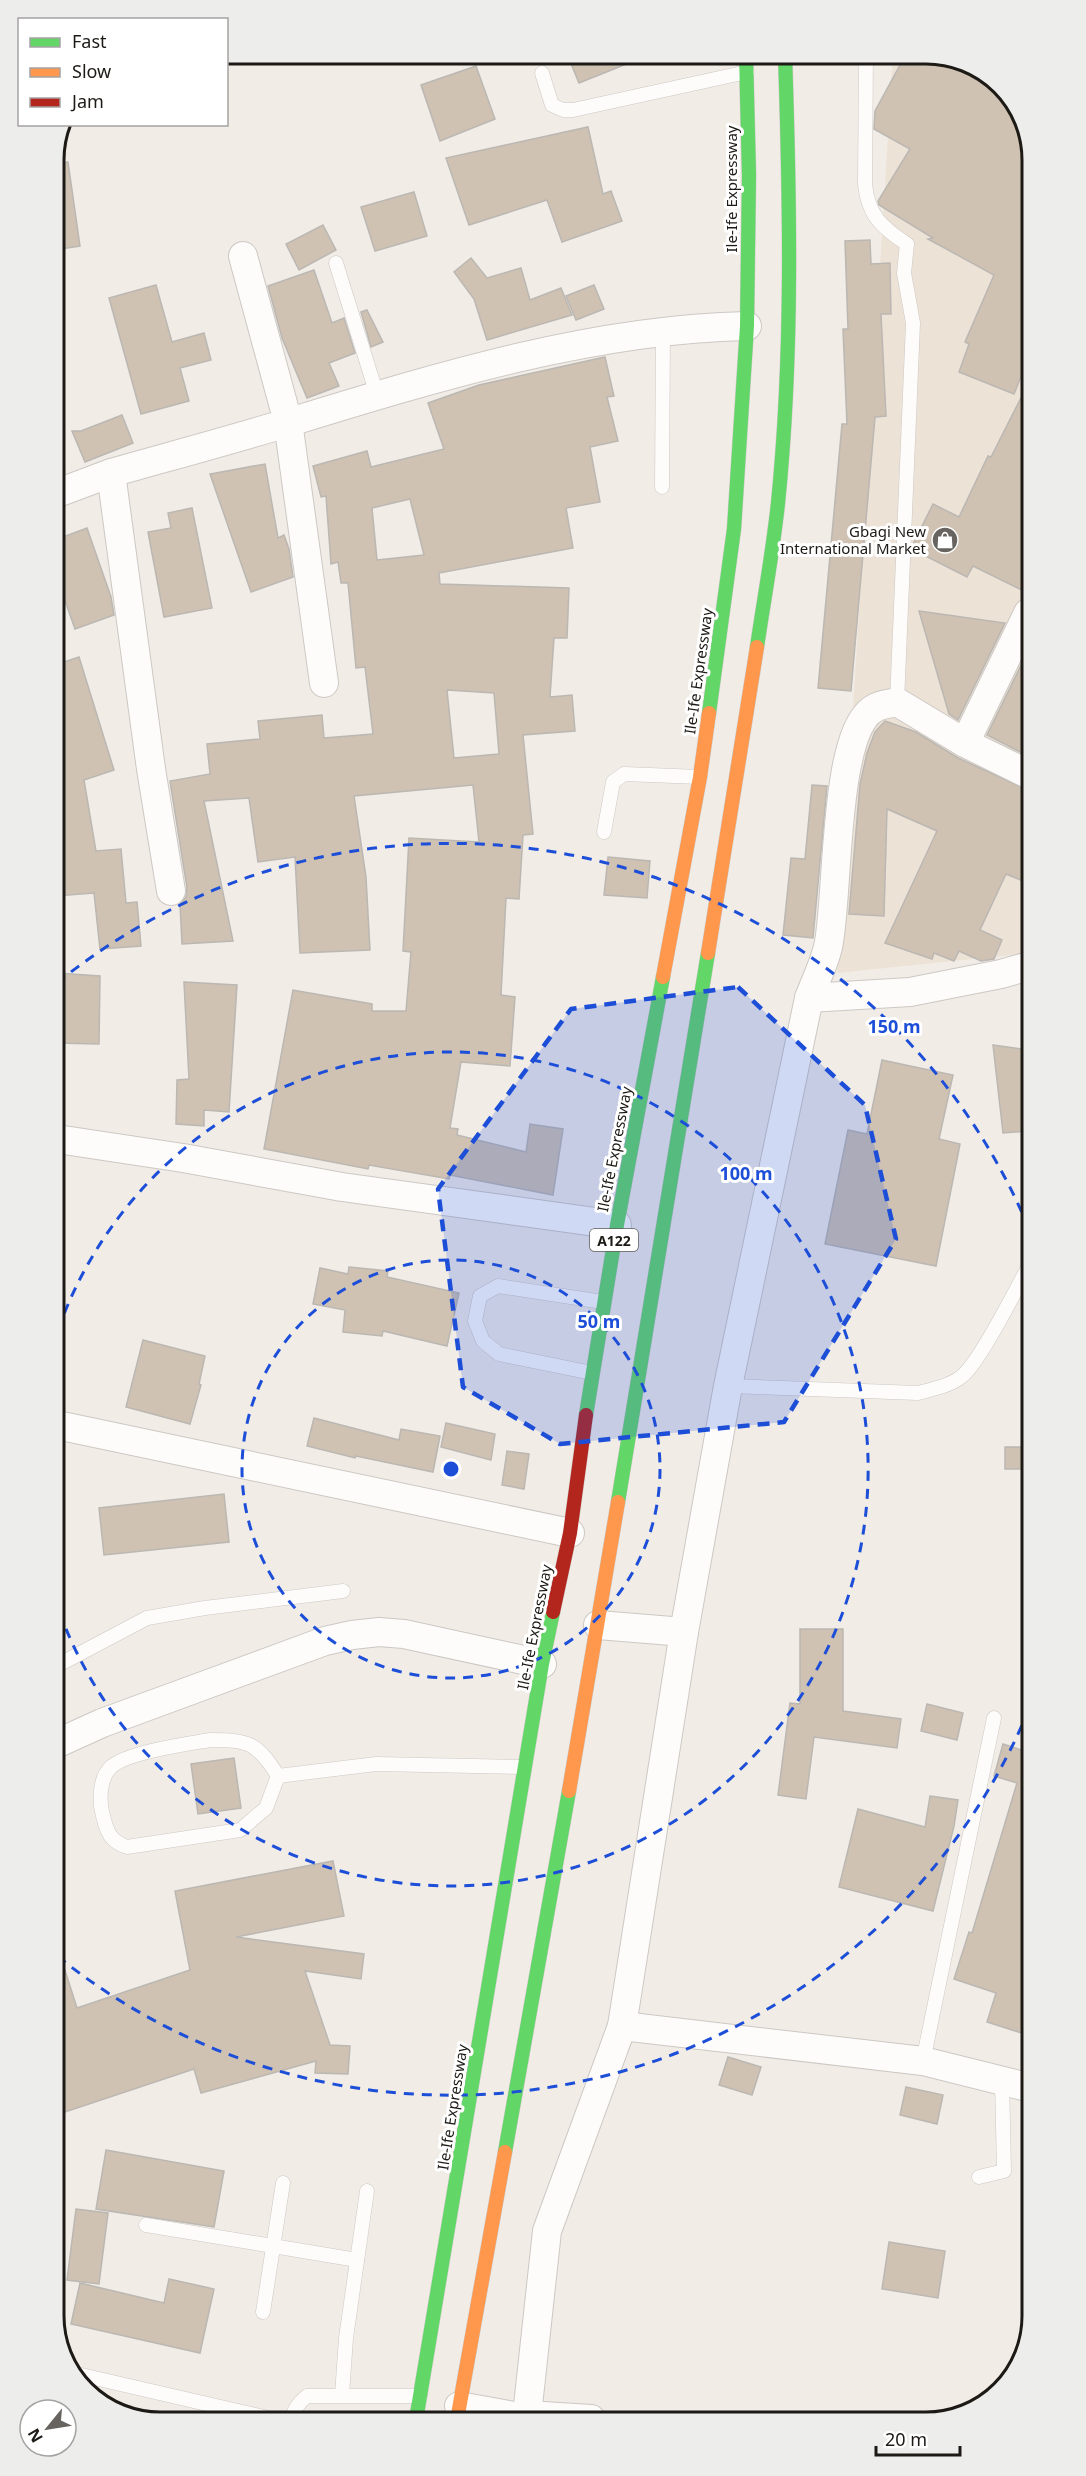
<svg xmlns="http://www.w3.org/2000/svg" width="1086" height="2476" viewBox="0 0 1086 2476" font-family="'Noto Sans',sans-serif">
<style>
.built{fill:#ede2d6}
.building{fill:#cfc2b3;stroke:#bbb7b2;stroke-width:1.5;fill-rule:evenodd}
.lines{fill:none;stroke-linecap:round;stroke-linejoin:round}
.lane-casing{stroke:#ccc8c3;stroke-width:15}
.street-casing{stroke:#ccc8c3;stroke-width:30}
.fast-casing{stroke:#cdcac8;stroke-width:15}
.slow-casing{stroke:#cdcac8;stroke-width:15}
.jam-casing{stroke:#cdcac8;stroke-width:15}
.lane{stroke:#fdfcfb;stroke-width:14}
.street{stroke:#fdfcfb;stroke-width:28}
.fast{stroke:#63d668;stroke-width:14}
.slow{stroke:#ff974d;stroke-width:14}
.jam{stroke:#b3261e;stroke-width:14}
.marked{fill:#1d4ed8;fill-opacity:0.2;stroke:#1d4ed8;stroke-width:4.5;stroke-dasharray:12 8;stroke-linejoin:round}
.ring{fill:none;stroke:#1d4ed8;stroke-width:3;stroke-dasharray:10 8}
.labels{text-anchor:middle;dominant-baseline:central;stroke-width:6;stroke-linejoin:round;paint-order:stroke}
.shield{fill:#fff;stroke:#615f5c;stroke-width:1.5}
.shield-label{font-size:14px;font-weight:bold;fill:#1d1a16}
.street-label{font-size:15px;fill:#1d1a16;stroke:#fff}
.poi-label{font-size:15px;fill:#1d1a16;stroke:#fff;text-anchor:end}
.rim{fill:none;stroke:#1d1a16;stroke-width:3}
.centre{fill:#1d4ed8;stroke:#fff;stroke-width:3}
.ring-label{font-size:18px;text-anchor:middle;font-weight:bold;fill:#1d4ed8;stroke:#fff;stroke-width:6;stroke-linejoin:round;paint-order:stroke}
</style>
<rect width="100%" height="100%" fill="#f1ece6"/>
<polygon class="built" points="893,54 933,54 991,76 1026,126 1029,953 837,973"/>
<g class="building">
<polygon points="567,54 649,54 649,55 579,83"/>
<polygon points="906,54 933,54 991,76 1026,126 1027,362 1014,394 959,372 969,344 965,342 994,275 928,239 933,238 879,205 878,201 910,149 874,129 875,111"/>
<polygon points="476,66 495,119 440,141 421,85"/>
<polygon points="588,127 603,194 611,191 622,221 562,242 547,200 469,225 446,158"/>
<polygon points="68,162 80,246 54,250 54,163"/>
<polygon points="414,192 427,236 375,251 361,207"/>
<polygon points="323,225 336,250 299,270 286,244"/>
<polygon points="870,240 871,264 890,263 891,314 881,314 886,416 875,417 851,691 818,688 842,424 847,424 843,329 848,329 845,241"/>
<polygon points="471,258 487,278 521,268 530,300 561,288 572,315 487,340 474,299 454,272"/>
<polygon points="314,270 332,323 344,318 355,353 329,363 339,386 307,398 282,338 268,286"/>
<polygon points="156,285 172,342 204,333 211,360 180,368 189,401 141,414 109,298"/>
<polygon points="594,285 604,309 576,320 566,296"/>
<polygon points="367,310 383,342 371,347 361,312"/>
<path d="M 605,357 L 614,396 L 607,397 L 618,441 L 590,447 L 600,502 L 566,508 L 573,548 L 439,573 L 440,584 L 569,588 L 567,638 L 554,638 L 550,697 L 572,695 L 575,731 L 523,735 L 533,834 L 523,835 L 519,899 L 506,898 L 501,995 L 515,997 L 510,1066 L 461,1062 L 450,1128 L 458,1129 L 457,1135 L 526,1152 L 530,1124 L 563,1129 L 553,1195 L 450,1175 L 449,1179 L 369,1165 L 368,1169 L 264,1149 L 293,990 L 372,1004 L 372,1011 L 406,1011 L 411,952 L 403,951 L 409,838 L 479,842 L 473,785 L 354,796 L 366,877 L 370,950 L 300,953 L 295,857 L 258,862 L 249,798 L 204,801 L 233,941 L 182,944 L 180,904 L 186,897 L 187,888 L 170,781 L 210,774 L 207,744 L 260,739 L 258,721 L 322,715 L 324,738 L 373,734 L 365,667 L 356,668 L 348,583 L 341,583 L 338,562 L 331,564 L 326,496 L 321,497 L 313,466 L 367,451 L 371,467 L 444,449 L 428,403 L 479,385 ZM 410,499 L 424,555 L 377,560 L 372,508 ZM 447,690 L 494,693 L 499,754 L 454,758 Z"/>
<polygon points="1027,386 1028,566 1028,593 973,566 967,577 912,549 913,544 933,504 959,517 988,456 991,457"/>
<polygon points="122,415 133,443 85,462 72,431 81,431"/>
<polygon points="265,464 278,538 284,535 289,549 293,577 251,592 210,474"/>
<polygon points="192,508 212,608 164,617 148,532 171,528 168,513"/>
<polygon points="87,528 111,597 114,615 75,629 55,572 55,540"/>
<polygon points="919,611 1005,623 958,720 949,714"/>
<polygon points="1028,651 1028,756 987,735"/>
<polygon points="79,657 114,770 84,780 96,851 121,849 126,903 137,902 141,946 100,949 94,893 56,896 55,665"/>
<polygon points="885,721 916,732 958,758 1028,790 1028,883 1006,874 980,930 1002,940 994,959 981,961 959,951 954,961 934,953 932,959 885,943 937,831 887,809 884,916 849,914 860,784 867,753 875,732"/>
<polygon points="812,785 827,786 813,938 783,935 791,858 805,859"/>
<polygon points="608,857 650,861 647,898 604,895"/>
<polygon points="56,973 100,976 99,1044 56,1043"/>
<polygon points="184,982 237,985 229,1112 204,1110 204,1126 176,1124 177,1080 189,1079"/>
<polygon points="993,1045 1029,1050 1029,1131 1003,1133"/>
<polygon points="882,1060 953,1075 939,1139 960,1144 936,1266 825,1244 848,1130 867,1134"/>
<polygon points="349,1267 388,1271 387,1277 459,1293 447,1346 383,1331 382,1336 343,1332 345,1310 313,1304 320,1268 348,1274"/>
<polygon points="143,1340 205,1356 199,1384 201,1385 190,1424 126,1407"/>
<polygon points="314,1418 399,1440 401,1429 440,1436 433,1472 356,1456 355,1458 307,1446"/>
<polygon points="446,1423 495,1434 491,1460 441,1447"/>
<rect x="1005" y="1447" width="25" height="22"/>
<polygon points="507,1451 529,1454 524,1489 502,1485"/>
<polygon points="224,1494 229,1542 104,1555 99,1508"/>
<polygon points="800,1629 843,1629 843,1711 901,1719 897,1748 814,1737 806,1799 778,1795 790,1703 800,1704"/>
<polygon points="927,1704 963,1713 957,1740 921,1731"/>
<polygon points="1003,1744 1031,1753 1031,2036 987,2022 996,1993 954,1979 969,1932 972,1933 1017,1783 994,1776"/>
<polygon points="234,1758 241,1808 198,1814 191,1764"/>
<polygon points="930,1796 958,1800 954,1826 933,1911 839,1887 858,1809 925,1827"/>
<polygon points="333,1861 344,1916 236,1937 364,1954 361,1979 305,1971 330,2045 350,2046 348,2074 315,2073 316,2061 201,2093 194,2069 59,2114 59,1967 64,1967 77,2008 190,1970 175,1891"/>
<polygon points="728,2057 761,2067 752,2095 719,2085"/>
<polygon points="906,2087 943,2095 937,2124 900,2115"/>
<polygon points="106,2150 224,2171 214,2227 96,2209"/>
<polygon points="76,2209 108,2213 99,2284 67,2280"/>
<polygon points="889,2242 945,2251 938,2298 882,2289"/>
<polygon points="169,2279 214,2289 200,2353 71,2324 80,2283 164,2303"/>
</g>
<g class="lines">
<defs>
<g id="lane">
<path d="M 866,54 L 865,184 C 868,215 881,227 907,244 L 904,273 L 913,323 L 897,702"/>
<polyline points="542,73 552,105 563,110 573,110 747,72"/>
<polyline points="336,263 377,395"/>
<polyline points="662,487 663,331"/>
<polyline points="604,832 613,782 624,774 700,777"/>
<polyline points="592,1373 499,1354 483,1341 475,1321 480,1296 498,1286 603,1302"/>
<path d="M 728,1386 L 918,1393 C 933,1389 949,1386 961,1377 C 979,1364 1016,1289 1029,1266"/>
<polyline points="58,1665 147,1618 205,1608 343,1591"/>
<path d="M 210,1740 C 248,1740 257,1742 278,1776 L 266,1808 L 240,1830 L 127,1847 C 110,1841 107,1832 103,1816 C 99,1802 99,1778 111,1767 C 128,1752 187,1744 210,1740 Z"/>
<polyline points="278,1776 376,1764 524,1767"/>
<polyline points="923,2061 994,1718"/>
<polyline points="979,2177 1004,2171 1002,2080"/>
<polyline points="146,2225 357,2260"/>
<polyline points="263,2312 283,2183"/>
<polyline points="77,2374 281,2421"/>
<polyline points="342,2395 346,2338 367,2191"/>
<path d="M 291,2421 C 293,2410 298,2403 307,2396 L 420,2396"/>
</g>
<g id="street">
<polyline points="243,256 288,422 324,683"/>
<polyline points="111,473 151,769 171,891"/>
<path d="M 55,494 L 111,473 C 171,456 231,440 290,422 C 437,377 593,329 747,326"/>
<polyline points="965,743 1028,613"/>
<polyline points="809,998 910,992 1001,974 1029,966"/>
<polyline points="57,1139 183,1158 342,1187 617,1225"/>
<polyline points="57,1425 570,1533"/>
<polyline points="598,1625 684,1632"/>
<polyline points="58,1743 102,1723 325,1641 352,1635 379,1632 404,1634 542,1664"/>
<polyline points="622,2026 923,2061 1031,2088"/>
<polyline points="459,2406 514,2416 527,2415 591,2419"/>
<path d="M 527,2415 L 547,2231 L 622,2026 L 684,1632 L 728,1386 L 809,998 C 815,982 824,964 828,947 C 839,900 832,730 875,708 C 881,704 890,704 897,702 L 965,743 L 1028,774"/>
</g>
<g id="fast">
<path d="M 757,647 C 764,599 773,551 778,503 C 793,354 790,204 785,54"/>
<polyline points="709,713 734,529 747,326 749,175 746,54"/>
<polyline points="586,1415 617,1225 663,977"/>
<polyline points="618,1502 708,953"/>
<polyline points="505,2152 569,1791"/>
<polyline points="416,2420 542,1664 553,1612"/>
</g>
<g id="slow">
<polyline points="708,953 757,647"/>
<polyline points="663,977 700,777 709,713"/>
<polyline points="569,1791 618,1502"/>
<polyline points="457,2420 505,2152"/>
</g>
<polyline id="jam" points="553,1612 570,1533 586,1415"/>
</defs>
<use href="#lane" class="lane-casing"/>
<use href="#street" class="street-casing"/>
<use href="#fast" class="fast-casing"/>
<use href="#slow" class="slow-casing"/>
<use href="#jam" class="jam-casing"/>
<use href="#lane" class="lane"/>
<use href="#street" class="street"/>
<use href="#fast" class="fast"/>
<use href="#slow" class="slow"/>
<use href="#jam" class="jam"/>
</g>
<path class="marked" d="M 738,987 L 865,1105 L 896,1239 L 784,1422 L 560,1444 L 463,1387 L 438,1189 L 571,1009 Z"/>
<g class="ring">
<circle cx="451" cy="1469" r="209"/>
<path d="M58 1330A417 417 0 1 1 58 1608"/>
<path d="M1029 1709A626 626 0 0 1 61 1959M57 983A626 626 0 0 1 1027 1224"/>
</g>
<defs>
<symbol id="shop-disc" viewBox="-11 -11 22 22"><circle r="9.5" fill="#67645f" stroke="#fff"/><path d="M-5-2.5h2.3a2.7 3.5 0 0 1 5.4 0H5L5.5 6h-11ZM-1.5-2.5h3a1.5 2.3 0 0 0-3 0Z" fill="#fff"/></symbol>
</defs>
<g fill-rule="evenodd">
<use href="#shop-disc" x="930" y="525" width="30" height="30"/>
</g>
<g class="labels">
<rect class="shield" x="590" y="1229" width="48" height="22" rx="4.5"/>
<g class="shield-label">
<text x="614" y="1240">A122</text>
</g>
<g class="street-label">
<text transform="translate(731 189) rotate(-90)">Ile-Ife Expressway</text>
<text transform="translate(698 671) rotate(-82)">Ile-Ife Expressway</text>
<text transform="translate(614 1149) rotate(-79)">Ile-Ife Expressway</text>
<text transform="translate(534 1627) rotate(-79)">Ile-Ife Expressway</text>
<text transform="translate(452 2107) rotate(-81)">Ile-Ife Expressway</text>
</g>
<g class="poi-label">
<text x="926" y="531">Gbagi New<tspan x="926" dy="17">International Market</tspan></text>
</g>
</g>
<path d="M0 0H1086V2476H0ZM160 64H926A96 96 0 0 1 1022 160V2316A96 96 0 0 1 926 2412H160A96 96 0 0 1 64 2316V160A96 96 0 0 1 160 64Z" fill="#ededec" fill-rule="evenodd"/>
<path class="rim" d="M160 64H926A96 96 0 0 1 1022 160V2316A96 96 0 0 1 926 2412H160A96 96 0 0 1 64 2316V160A96 96 0 0 1 160 64Z"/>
<circle cx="451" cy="1469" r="9" class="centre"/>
<g class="ring-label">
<text x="894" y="1033">150 m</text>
<text x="746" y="1180">100 m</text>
<text x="599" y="1328">50 m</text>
</g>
<rect x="18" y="18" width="210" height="108" fill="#ffffff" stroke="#a5a3a2" stroke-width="1.5"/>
<rect x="30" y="38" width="30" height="9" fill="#63d668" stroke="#a5a3a2" stroke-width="1.5"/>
<text x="72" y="48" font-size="18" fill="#1d1a16">Fast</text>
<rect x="30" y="68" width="30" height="9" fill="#ff974d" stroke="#a5a3a2" stroke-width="1.5"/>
<text x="72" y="78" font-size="18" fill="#1d1a16">Slow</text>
<rect x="30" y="98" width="30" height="9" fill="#b3261e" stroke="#a5a3a2" stroke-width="1.5"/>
<text x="72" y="108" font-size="18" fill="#1d1a16">Jam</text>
<g transform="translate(48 2428) rotate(240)"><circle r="28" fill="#ffffff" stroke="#a5a3a2" stroke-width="1.5"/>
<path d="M0-4.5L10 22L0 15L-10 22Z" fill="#67645f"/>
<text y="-9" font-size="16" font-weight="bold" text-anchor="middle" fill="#1d1a16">N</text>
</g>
<path d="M876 2446v9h84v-9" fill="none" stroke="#1d1a16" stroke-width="3"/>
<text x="885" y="2446" font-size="18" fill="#1d1a16" stroke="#ffffff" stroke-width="4.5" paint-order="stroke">20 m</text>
</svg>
